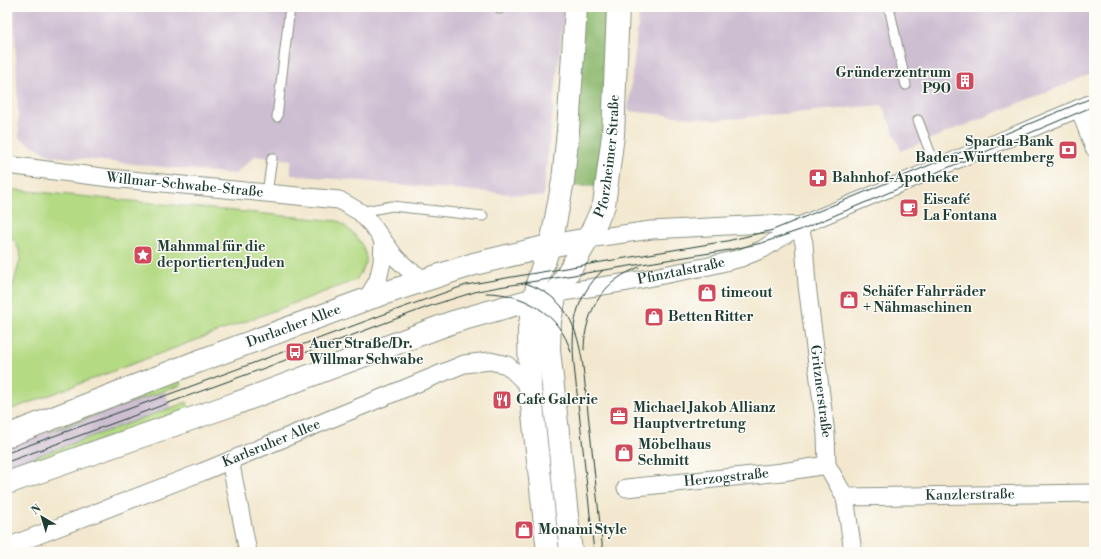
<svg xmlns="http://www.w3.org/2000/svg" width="1101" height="559" viewBox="0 0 1101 559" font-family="'Libre Bodoni',serif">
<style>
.industrial{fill:#cebed1}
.green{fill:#b4da83;stroke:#6a8c5c}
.forest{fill:#8fba71;stroke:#577c52}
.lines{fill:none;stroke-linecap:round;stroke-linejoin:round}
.lane-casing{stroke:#899282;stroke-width:11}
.street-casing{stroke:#899282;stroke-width:19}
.secondary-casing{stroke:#899282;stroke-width:24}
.lane{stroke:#fff;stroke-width:9}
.street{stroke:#fff;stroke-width:17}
.secondary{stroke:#fff;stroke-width:22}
.tram{stroke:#1f3d34;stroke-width:1}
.labels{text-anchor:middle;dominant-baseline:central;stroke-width:3;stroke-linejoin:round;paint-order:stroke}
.poi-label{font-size:14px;font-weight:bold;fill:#1f3d34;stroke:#fdfcf7;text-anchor:start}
.street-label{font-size:14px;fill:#1f3d34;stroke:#fdfcf7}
</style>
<rect width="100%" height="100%" fill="#fdfcf7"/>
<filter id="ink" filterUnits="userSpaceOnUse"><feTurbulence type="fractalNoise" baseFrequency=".025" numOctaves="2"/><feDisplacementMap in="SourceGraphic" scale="8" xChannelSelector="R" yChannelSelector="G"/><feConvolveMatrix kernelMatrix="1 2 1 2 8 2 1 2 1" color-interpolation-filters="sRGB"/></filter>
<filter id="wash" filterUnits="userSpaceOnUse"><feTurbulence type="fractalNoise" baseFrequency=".012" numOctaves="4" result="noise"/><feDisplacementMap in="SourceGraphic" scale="16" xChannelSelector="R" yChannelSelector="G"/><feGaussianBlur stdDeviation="0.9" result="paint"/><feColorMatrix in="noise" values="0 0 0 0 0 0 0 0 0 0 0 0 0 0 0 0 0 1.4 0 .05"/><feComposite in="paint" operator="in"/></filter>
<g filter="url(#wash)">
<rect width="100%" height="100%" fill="#f3e8cf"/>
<g class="industrial">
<polygon points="14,7 565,7 543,197 291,175 291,160 255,156 235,174 52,156 19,138"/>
<polygon points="640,7 1094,7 1094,73 901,151 882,105 716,120 628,111"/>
<polygon points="164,390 171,408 7,467 7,447"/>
</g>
<g class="green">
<path d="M 7,189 L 338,221 C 351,230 366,243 366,261 C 365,267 359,275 356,280 L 7,411 L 7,308 L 21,256 L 16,242 L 7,234 Z"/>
<polygon points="177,376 181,385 49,432 82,417"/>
<polygon points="187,402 189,409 7,473 7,467"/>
</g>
<polygon class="forest" points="580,7 614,7 602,186 569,186"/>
</g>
<g filter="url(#ink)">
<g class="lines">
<defs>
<g id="lane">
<polyline points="499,7 500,9"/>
<polyline points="889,7 906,85"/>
<polyline points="277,117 290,7"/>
<polyline points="918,120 936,168"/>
<polyline points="267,194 272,158"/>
<polyline points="360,212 392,206 483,216"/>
</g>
<g id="street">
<polyline points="1079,108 1094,148"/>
<path id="s1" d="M 7,165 L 110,178 L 339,200 L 360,212 L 372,225 L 396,258 L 409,270 L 425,280"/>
<path id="s2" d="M 799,226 L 804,243 L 807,285 L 826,434 L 827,465 L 845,497 L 853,552"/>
<polyline points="588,239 651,230 766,224 799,226"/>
<path id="s3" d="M 556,293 L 628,282 L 709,266 L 741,258 L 763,249 L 799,226 L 1094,102"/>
<polyline points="367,299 378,280 382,262 383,240"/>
<polyline points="230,460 248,552"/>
<path id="s4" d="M 626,488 L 782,472 L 827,465"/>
<path id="s5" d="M 845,497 L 1094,493"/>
<path id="s6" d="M 7,547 L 202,472 L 464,364 L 490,361 L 507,365 L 530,387"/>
</g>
<g id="secondary">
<path id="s7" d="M 7,436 L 194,363 L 367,299 L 474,264 L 549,246 L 588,239"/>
<polyline points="7,483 237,403 453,322 556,293"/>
<polyline points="548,552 530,387 529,330 538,281 553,234 563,181 568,131 576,7"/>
<path id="s8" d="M 571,552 L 549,350 L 550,320 L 556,293 L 588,239 L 604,205 L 613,135 L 618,7"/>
</g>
</defs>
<use href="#lane" class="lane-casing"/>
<use href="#street" class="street-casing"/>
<use href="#secondary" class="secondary-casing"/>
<use href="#lane" class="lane"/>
<use href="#street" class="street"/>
<use href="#secondary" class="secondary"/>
<g class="tram">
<path d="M 525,283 C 567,297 577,326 583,366 L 603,552"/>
<path d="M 486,293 C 524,293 560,314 571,352"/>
<path d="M 584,350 C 584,323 595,295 617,279 C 623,274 631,271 639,267"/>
<polyline points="7,453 189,387 382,315 466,285 512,277 727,241 773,230 1094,97"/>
<polyline points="7,462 259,370 433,305 478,291 499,287 729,250 762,243 800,230 1094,106"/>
<path d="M 594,552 L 574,365 C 571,327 574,298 603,270"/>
</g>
</g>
</g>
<defs>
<symbol id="building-square" viewBox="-11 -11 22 22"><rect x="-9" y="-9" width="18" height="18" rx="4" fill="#d1495b" stroke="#fdfcf7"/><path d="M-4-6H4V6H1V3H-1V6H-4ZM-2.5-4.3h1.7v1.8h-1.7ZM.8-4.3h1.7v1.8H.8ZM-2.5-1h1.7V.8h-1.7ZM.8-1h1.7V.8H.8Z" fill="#fff"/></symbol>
<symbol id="bank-square" viewBox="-11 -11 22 22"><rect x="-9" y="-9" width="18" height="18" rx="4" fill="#d1495b" stroke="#fdfcf7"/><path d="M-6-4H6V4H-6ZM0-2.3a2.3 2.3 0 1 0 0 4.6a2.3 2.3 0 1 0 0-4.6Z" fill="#fff"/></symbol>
<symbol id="pharmacy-square" viewBox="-11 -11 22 22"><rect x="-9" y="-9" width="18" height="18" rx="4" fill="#d1495b" stroke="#fdfcf7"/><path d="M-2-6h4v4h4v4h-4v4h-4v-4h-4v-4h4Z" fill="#fff"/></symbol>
<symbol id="cafe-square" viewBox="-11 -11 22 22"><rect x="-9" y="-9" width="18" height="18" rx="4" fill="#d1495b" stroke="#fdfcf7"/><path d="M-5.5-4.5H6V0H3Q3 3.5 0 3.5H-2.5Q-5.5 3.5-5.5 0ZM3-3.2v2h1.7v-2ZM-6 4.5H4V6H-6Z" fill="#fff"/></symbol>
<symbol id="sight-square" viewBox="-11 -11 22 22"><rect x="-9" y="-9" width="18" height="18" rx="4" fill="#d1495b" stroke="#fdfcf7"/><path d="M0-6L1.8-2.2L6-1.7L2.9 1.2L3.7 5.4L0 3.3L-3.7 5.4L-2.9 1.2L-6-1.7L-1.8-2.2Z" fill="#fff"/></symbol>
<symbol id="shop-square" viewBox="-11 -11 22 22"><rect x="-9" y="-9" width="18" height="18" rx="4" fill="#d1495b" stroke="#fdfcf7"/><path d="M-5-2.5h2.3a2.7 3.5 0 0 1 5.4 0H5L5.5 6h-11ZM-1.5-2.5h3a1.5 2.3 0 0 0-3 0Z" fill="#fff"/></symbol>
<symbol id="bus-square" viewBox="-11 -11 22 22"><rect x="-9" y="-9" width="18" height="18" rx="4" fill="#d1495b" stroke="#fdfcf7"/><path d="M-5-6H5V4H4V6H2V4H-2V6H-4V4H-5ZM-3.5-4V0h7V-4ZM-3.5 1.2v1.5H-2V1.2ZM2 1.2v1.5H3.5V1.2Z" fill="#fff"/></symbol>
<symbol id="restaurant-square" viewBox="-11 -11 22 22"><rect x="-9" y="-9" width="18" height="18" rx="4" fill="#d1495b" stroke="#fdfcf7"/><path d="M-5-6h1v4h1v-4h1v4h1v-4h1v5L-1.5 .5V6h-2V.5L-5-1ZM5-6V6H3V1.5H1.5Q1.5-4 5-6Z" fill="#fff"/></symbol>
<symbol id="office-square" viewBox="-11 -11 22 22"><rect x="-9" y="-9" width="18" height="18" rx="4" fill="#d1495b" stroke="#fdfcf7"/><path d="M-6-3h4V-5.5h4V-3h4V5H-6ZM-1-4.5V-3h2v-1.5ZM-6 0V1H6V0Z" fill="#fff"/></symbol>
</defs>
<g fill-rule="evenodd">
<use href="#building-square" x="954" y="70" width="22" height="22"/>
<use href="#bank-square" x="1057" y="139" width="22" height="22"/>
<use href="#pharmacy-square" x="807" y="167" width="22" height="22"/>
<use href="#cafe-square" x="898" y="197" width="22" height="22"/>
<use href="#sight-square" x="132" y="244" width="22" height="22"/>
<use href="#shop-square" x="696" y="282" width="22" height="22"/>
<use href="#shop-square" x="838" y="289" width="22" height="22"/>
<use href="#shop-square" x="643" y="306" width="22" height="22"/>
<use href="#bus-square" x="284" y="341" width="22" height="22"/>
<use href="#restaurant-square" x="491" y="389" width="22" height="22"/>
<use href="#office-square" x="608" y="405" width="22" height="22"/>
<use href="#shop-square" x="613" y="442" width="22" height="22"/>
<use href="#shop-square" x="513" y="519" width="22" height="22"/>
</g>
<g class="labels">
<g class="poi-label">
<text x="951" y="73" text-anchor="end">Gründerzentrum<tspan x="951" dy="16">P90</tspan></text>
<text x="1054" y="142" text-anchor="end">Sparda-Bank<tspan x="1054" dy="16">Baden-Württemberg</tspan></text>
<text x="832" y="178">Bahnhof-Apotheke</text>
<text x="923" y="200">Eiscafé<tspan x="923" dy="16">La Fontana</tspan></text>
<text x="157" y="247">Mahnmal für die<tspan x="157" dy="16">deportierten Juden</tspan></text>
<text x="863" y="292">Schäfer Fahrräder<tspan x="863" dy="16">+ Nähmaschinen</tspan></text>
<text x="721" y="293">timeout</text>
<text x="668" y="317">Betten Ritter</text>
<text x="309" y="344">Auer Straße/Dr.<tspan x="309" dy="16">Willmar Schwabe</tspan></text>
<text x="516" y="400">Cafe Galerie</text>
<text x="633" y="408">Michael Jakob Allianz<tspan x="633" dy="16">Hauptvertretung</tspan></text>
<text x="638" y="445">Möbelhaus<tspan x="638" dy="16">Schmitt</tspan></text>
<text x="538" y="530">Monami Style</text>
</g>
<g class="street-label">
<text stroke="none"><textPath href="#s8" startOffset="410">Pforzheimer Straße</textPath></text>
<text stroke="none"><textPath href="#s1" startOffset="179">Willmar-Schwabe-Straße</textPath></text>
<text stroke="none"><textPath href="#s3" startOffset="127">Pfinztalstraße</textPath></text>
<text stroke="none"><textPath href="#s7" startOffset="307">Durlacher Allee</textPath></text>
<text stroke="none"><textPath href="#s2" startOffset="167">Gritznerstraße</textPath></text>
<text stroke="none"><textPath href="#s6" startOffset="284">Karlsruher Allee</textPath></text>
<text stroke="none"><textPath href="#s4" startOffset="101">Herzogstraße</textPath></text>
<text stroke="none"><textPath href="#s5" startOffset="125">Kanzlerstraße</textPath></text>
</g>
</g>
<rect width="1101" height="559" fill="none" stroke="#fdfcf7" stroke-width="24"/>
<g transform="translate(42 517) rotate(322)" stroke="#fdfcf7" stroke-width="3" paint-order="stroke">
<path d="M0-3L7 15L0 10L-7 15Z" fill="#1f3d34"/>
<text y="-6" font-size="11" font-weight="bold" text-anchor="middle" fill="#1f3d34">N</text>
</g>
</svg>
